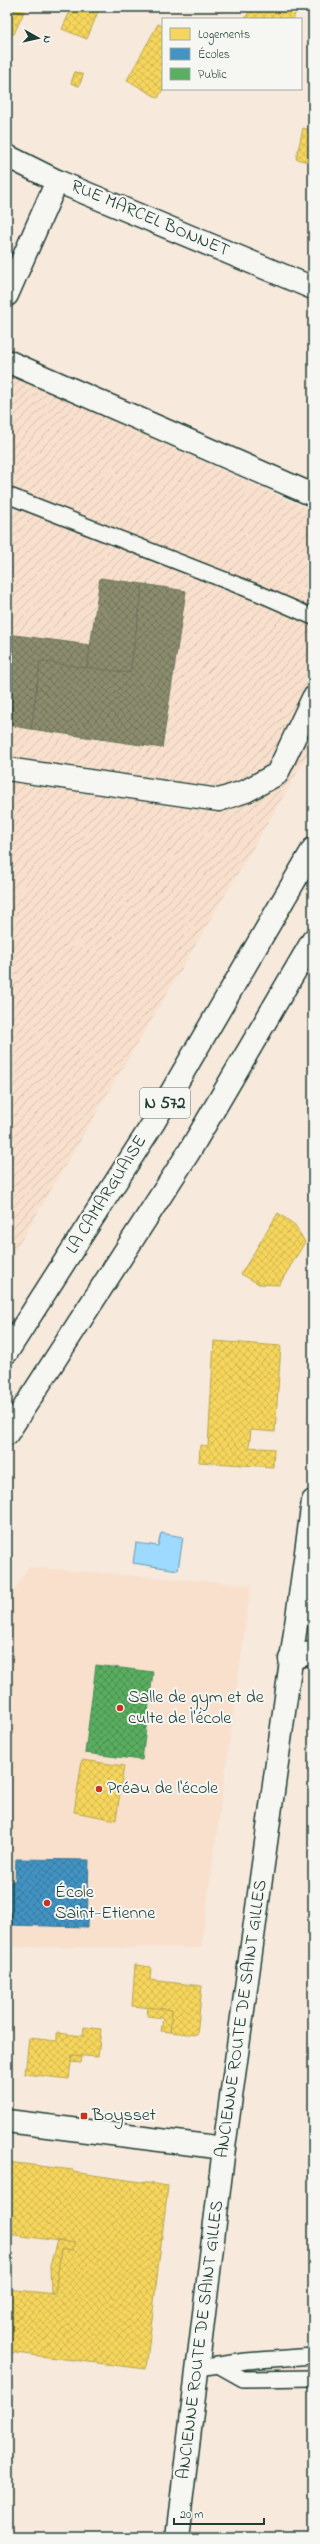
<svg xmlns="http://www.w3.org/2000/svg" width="320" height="2544" viewBox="0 0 320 2544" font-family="'Indie Flower',sans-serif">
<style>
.built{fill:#f8e0cd}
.industrial{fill:url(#industrial-furrows)}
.water{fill:#9ed9ff;stroke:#6b9bae}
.homes{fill:url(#homes-cross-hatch);stroke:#b6a750}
.schools{fill:url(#schools-cross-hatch);stroke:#387998}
.public{fill:url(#public-cross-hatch);stroke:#488c54}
.industry{fill:url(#industry-cross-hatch);stroke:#6b745d}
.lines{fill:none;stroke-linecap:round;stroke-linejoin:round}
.lane-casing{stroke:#1f3d34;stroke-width:18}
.street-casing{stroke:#1f3d34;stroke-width:25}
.secondary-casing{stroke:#1f3d34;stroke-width:25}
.highway-casing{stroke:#1f3d34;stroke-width:25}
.lane{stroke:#f6f6f2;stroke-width:15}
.street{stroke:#f6f6f2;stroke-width:22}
.secondary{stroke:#f6f6f2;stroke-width:22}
.highway{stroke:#f6f6f2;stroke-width:22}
.poi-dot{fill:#c8321e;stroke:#f6f6f2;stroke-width:1.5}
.labels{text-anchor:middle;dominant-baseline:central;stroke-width:4;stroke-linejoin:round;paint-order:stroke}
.shield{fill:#f6f6f2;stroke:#60746d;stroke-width:1}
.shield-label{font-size:17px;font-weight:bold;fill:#1f3d34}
.street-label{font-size:18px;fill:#1f3d34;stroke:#f6f6f2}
.poi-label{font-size:18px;fill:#1f3d34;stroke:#f6f6f2;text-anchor:start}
</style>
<defs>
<pattern id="industrial-furrows" width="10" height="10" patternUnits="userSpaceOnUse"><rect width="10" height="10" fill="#f8e0cd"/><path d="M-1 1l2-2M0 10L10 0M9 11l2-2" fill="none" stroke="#d4c1b1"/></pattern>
<pattern id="homes-cross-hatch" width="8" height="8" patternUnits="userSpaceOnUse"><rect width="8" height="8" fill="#f6d55c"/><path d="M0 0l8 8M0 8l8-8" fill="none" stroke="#d2b851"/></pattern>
<pattern id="schools-cross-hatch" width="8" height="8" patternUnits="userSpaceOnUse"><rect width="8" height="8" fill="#4393c3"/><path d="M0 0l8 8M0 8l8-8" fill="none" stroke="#37799f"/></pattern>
<pattern id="public-cross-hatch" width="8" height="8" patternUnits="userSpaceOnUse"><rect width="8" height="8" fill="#5aae61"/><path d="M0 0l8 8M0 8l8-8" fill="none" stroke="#4a8f51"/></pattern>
<pattern id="industry-cross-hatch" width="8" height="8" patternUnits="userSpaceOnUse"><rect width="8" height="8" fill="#8c8c6e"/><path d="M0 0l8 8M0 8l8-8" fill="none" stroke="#72745b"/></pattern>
</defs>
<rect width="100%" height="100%" fill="#f7e9dc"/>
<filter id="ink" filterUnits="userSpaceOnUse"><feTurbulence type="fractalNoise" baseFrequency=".025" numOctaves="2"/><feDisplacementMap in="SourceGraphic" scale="8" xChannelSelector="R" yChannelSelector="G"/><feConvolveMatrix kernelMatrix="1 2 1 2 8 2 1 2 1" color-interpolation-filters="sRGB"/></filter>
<g filter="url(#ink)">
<polygon class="built" points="28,1567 251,1585 201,1948 7,1947 7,1602"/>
<polygon class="industrial" points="7,373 313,511 313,746 7,1264"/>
<polygon class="water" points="161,1533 183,1537 178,1570 133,1563 136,1543 158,1546"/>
<g class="homes">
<polygon points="7,7 23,14 14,34 7,31"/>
<polygon points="7,7 26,7 23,14"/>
<polygon points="72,7 100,7 87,39 62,29"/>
<polygon points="249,7 292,7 297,9 293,19 245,19 251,8"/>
<polygon points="158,24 163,26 163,89 158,98 127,80"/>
<polygon points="75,72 83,75 79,86 71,83"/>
<polygon points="75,72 83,75 79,86 71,83"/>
<polygon points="303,128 313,131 313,163 296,159"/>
<polygon points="278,1213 295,1225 305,1242 279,1285 259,1284 241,1274"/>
<polygon points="214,1341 281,1346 275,1432 251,1430 249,1447 274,1449 273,1467 199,1462 200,1445 208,1446"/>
<polygon points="82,1760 124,1766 116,1820 74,1812"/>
<polygon points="135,1965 151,1967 150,1980 202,1986 197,2035 170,2032 172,2010 132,2006"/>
<polygon points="148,2007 172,2010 170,2032 161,2031 163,2018 147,2016"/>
<polygon points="84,2027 101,2029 98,2057 72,2055 69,2079 25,2074 29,2038 57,2041 57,2033 83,2036"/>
<polygon points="72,2055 82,2056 81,2063 71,2062"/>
<polygon points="7,2162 73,2170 73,2172 168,2186 146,2369 7,2352 7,2289 55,2294 61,2248 73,2250 74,2243 7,2234"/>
<polygon points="57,2240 74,2243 73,2250 61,2248 55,2294 51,2294 50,2266"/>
</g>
<polygon class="schools" points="16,1859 89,1860 87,1927 7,1925 7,1881 15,1881"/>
<polygon class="public" points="96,1665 153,1672 142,1760 85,1753"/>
<g class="industry">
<polygon points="100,578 143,584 130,673 87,668"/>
<polygon points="143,584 186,591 162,748 31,729 40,661 130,673"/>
<polygon points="7,634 90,645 87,668 40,661 31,729 7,725"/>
</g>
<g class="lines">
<defs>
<g id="lane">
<polyline points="7,495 258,593 313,617"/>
<polyline points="218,2365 243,2379 313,2378"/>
<polyline points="198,2368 246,2361 313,2356"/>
</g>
<g id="street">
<polyline points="7,156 57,181 313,288"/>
<polyline points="7,295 57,181"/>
<polyline points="7,361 313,495"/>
<polyline points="7,769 219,800 246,791 277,774 313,698"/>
<polyline points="290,1659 313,1652"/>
<polyline points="7,2121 224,2148"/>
</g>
<polyline id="secondary" points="177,2537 224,2148 313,1501"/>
<g id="highway">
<polyline points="7,1352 154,1122 313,849"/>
<polyline points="7,1434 189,1152 313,940"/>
</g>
</defs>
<use href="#lane" class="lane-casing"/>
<use href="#street" class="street-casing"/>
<use href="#secondary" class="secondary-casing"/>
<use href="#highway" class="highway-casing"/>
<use href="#lane" class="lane"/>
<use href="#street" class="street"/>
<use href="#secondary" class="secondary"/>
<use href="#highway" class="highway"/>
</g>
</g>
<g class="poi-dot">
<circle cx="120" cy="1708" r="4"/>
<circle cx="99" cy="1789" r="4"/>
<circle cx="47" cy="1903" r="4"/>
<rect x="80" y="2112" width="8" height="8" rx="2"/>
</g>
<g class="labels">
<rect class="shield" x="140" y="1088" width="50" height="30" rx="3"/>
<g class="shield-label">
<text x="165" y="1103">N 572</text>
</g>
<g class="street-label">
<text transform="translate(150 219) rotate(23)">RUE MARCEL BONNET</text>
<text transform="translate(107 1195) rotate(-58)">LA CAMARGUAISE</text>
<text transform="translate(242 2019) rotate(-82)">ANCIENNE ROUTE DE SAINT GILLES</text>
<text transform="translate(201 2340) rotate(-83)">ANCIENNE ROUTE DE SAINT GILLES</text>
</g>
<g class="poi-label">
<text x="128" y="1698">Salle de gym et de<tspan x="128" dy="21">culte de l'école</tspan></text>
<text x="107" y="1789">Préau de l'école</text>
<text x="55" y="1893">École<tspan x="55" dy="21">Saint-Etienne</tspan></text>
<text x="92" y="2116">Boysset</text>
</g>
</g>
<rect width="320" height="2544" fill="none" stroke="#f6f6f2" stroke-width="24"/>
<rect x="12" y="12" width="296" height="2520" fill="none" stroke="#1f3d34" stroke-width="1.5" filter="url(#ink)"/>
<rect x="162" y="18" width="140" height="72" fill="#f6f6f2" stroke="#a0aca6"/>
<rect x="170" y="28" width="20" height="12" fill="#f6d55c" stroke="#a0aca6"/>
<text x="198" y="38" font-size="12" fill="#1f3d34">Logements</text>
<rect x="170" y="48" width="20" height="12" fill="#4393c3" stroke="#a0aca6"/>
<text x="198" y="58" font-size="12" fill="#1f3d34">Écoles</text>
<rect x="170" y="68" width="20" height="12" fill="#5aae61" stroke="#a0aca6"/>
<text x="198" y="78" font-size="12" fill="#1f3d34">Public</text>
<g transform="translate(38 38) rotate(98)" stroke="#f6f6f2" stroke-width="3" paint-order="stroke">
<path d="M0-3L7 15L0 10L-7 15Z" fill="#1f3d34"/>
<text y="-6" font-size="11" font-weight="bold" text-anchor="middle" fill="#1f3d34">N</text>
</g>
<path d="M174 2518v6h90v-6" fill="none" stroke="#1f3d34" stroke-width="2"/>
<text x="180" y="2518" font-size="12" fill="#1f3d34" stroke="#f6f6f2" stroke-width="3" paint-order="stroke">20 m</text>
</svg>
